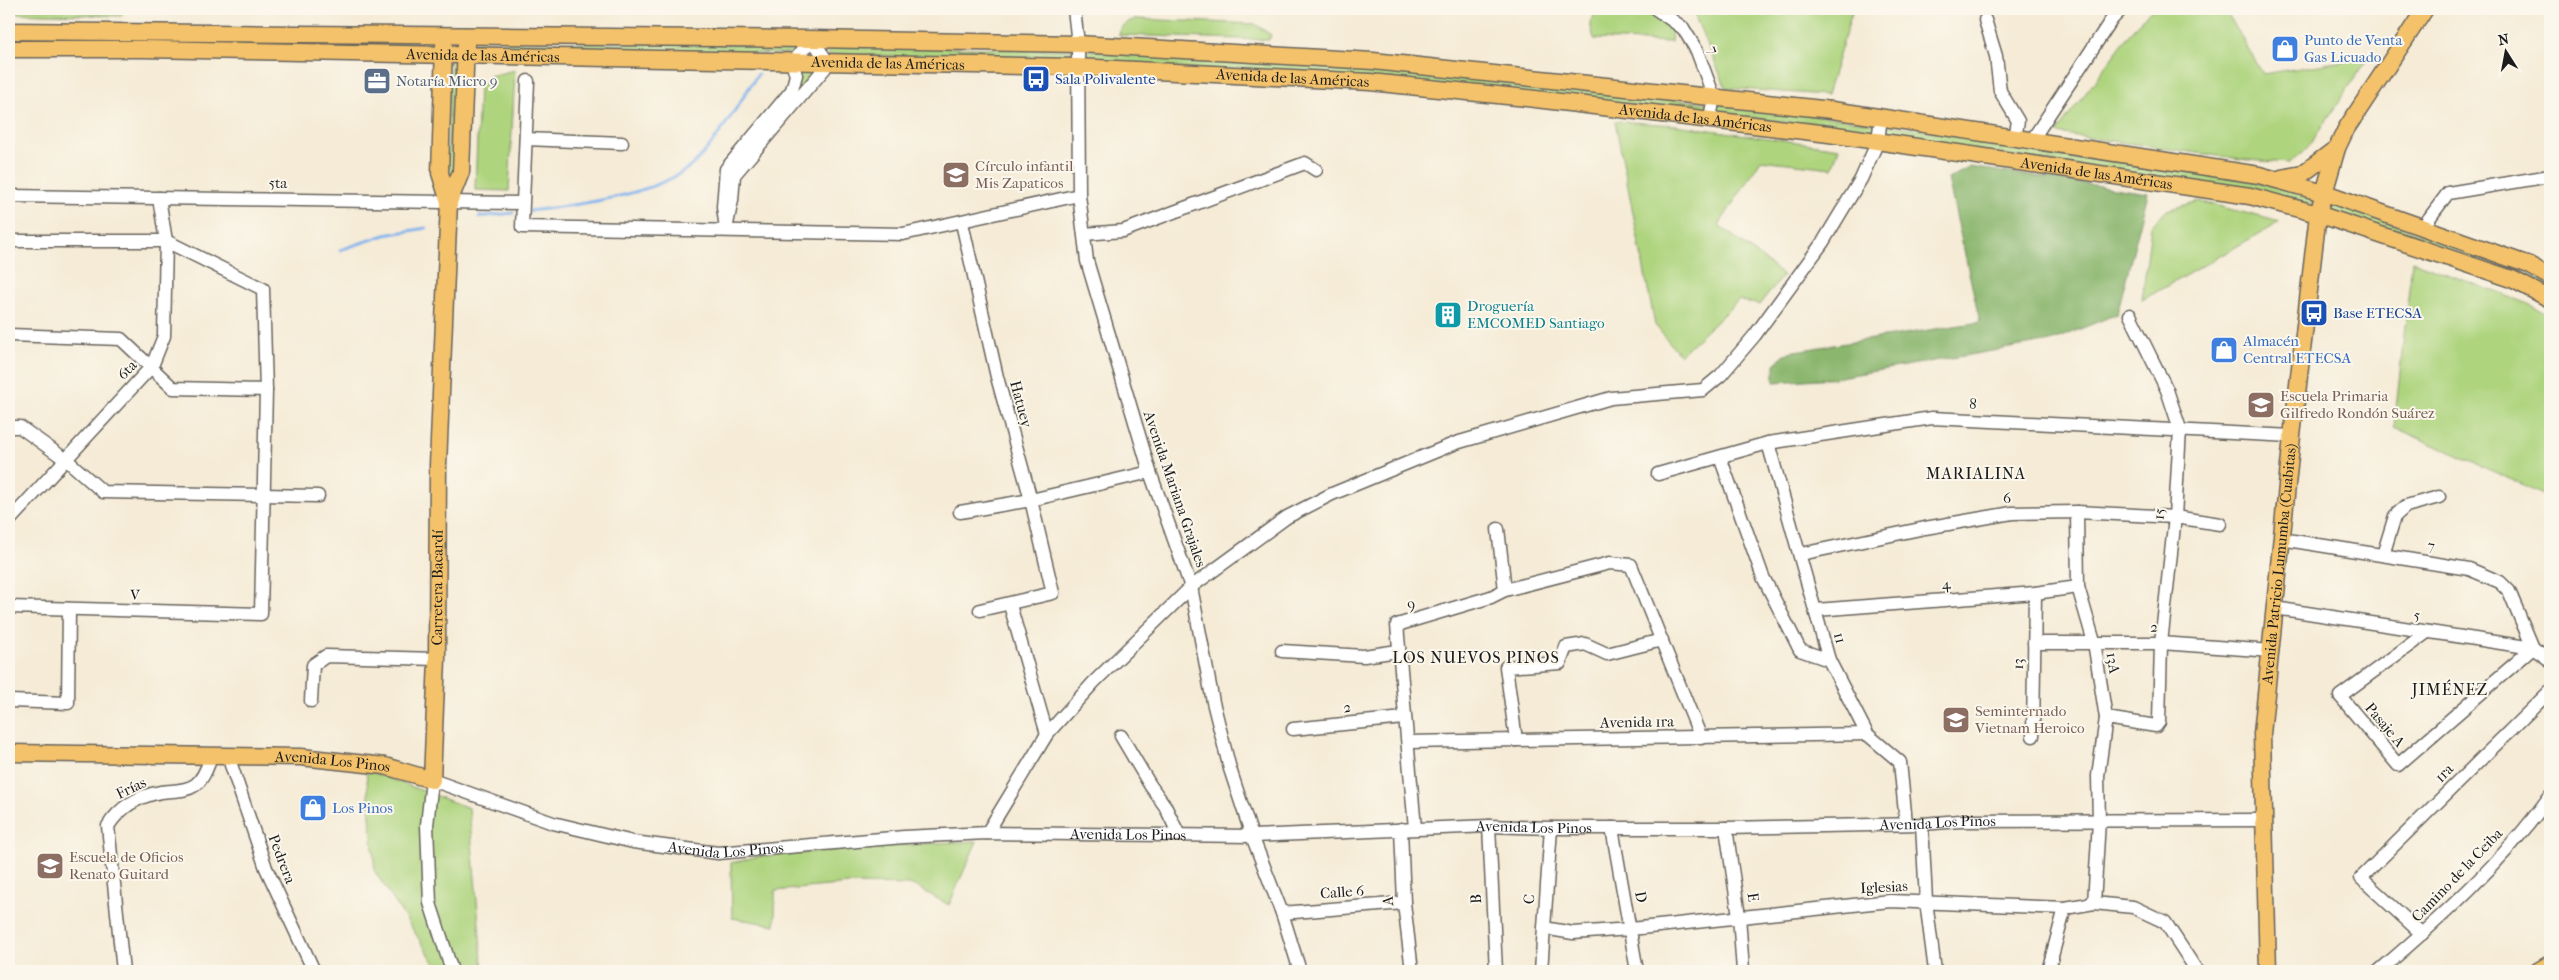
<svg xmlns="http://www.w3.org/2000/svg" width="2559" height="980" viewBox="0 0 2559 980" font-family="'IM FELL French Canon',serif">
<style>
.green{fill:#aed47e;stroke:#65784d}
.forest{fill:#8ab66d;stroke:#536944}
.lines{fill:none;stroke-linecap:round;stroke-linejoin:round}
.stream{stroke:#81b3ed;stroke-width:3}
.minor-casing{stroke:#68645d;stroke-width:15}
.major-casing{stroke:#68645d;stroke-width:19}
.minor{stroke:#fff;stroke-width:12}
.major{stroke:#f4c26a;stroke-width:16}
.labels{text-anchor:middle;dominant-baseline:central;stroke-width:4;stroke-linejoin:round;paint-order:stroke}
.shop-label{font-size:15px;fill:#366cbe;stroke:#fbf7ec;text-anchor:start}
.street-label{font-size:15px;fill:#1c1c1c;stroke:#fbf7ec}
.transit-label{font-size:15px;fill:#164399;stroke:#fbf7ec;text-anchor:start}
.service-label{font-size:15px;fill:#4e5e75;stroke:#fbf7ec;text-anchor:start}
.education-label{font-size:15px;fill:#785e54;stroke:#fbf7ec;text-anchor:start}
.culture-label{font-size:15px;fill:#0d838f;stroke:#fbf7ec;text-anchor:start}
.neighbourhood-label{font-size:16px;letter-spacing:1px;fill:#1c1c1c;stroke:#fbf7ec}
</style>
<rect width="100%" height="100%" fill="#fbf7ec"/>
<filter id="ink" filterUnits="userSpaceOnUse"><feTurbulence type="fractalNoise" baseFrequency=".02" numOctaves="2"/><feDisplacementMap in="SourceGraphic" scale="10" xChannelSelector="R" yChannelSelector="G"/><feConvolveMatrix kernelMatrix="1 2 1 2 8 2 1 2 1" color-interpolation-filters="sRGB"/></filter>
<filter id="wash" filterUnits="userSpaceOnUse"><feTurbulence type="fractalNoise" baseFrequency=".0096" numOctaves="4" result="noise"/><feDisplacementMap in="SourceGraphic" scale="20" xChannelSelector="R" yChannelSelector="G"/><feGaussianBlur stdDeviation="1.12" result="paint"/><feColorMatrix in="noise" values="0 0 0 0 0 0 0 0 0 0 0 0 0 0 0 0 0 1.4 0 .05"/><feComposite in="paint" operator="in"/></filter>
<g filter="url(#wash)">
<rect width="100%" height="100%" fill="#f5ebd6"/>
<g class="green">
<polygon points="9,9 123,9 122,16 9,13"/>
<polygon points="1598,9 1648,9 1672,28 1671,42 1594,39 1590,23"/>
<polygon points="1687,9 1853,9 1827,95 1726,88 1693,12"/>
<polygon points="2153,9 2225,9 2263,74 2369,57 2307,149 2289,163 2247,160 2056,133 2137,24"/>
<polygon points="1136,19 1255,24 1271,35 1269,40 1119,35 1120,28 1128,22"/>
<polygon points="9,36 437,42 436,49 9,43"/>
<polygon points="472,42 801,45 793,54 472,49"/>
<polygon points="822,45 1071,50 1071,60 829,55"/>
<polygon points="1084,50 1336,64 1708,103 1708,112 1084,61"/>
<polygon points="450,62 458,62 454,171 450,182 447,171"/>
<polygon points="798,67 820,67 730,170 796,92"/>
<polygon points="515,70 509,191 475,190 479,87 490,76"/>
<polygon points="1717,103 1875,123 1874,134 1715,113"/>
<polygon points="1615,121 1675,125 1839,148 1832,168 1761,160 1719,225 1783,275 1760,305 1739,300 1680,355 1655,325"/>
<polygon points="1884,124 2254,181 2316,197 2313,205 1883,135"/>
<polygon points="2199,201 2280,222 2142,300 2151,226 2167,210"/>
<polygon points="2327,201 2525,271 2550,285 2550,291 2326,210"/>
<polygon points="2412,261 2531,305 2550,316 2550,497 2394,427"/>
<polygon points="366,770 469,808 483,971 440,971 375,872"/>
<polygon points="977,841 949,905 913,885 848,884 775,891 775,925 732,918 731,863 755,857 899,845"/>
</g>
<polygon class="forest" points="1970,167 2148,193 2117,314 2051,341 1834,378 1774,382 1774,364 1789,352 1980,322 1948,179"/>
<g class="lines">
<g class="stream">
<path d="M 530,211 C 576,205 649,196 687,169 C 711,152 741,100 758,74"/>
<polyline points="479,217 513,213"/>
<polyline points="340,250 385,235 426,228"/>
</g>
</g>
</g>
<g filter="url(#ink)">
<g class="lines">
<defs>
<g id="minor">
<polyline points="1074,9 1078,44 1079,195 1087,261 1150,472 1191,587 1213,702 1230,769 1252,836 1282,913 1300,971"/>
<polyline points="1656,9 1683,28 1697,51 1714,97 1710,118"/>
<polyline points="1985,20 1996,56 2000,91 2018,121 2015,138"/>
<polygon points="812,39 827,61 825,68 734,175 732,200 726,229 723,207 726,169 792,90 796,75 792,63"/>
<polyline points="528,81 522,227 903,234 1079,195"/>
<polyline points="526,139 622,143"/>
<polyline points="2032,140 2112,19 2122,9"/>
<polyline points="9,196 522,203"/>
<polyline points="962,223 997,377 1031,500 1053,593 980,610"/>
<polyline points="2422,228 2448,193 2550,176"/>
<polyline points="1084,234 1123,231 1305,163 1316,170"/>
<polyline points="9,241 166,241 263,289 266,390 261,614 9,607"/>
<polyline points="9,335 121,339 173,388 266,390"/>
<polyline points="9,427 20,427 69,462 103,492 318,496"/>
<polyline points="1768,443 1829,660 1867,734 1900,762 1906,823"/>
<polyline points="1720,457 1763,577 1800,650 1829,660"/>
<polyline points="1658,474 1768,443 1932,418 2292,436"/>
<polyline points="960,512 1031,500 1150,472"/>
<polyline points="2077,512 2078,587 2094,642 2106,718 2098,776 2099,821 2094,903"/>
<polyline points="9,521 152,366 164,336 166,241 159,198"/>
<polyline points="1498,529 1505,590"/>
<polyline points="2281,539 2469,569 2500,582 2509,591 2533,648 2398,765 2340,696 2426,633"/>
<polyline points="1801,554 1925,528 2012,513 2077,512 2175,517 2220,524"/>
<polyline points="2383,555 2395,516 2406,506 2439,497"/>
<polyline points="1010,605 1047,734"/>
<polyline points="2275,608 2533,648 2550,660"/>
<polyline points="1816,610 2035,593 2078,587"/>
<polyline points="2034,643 2161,643 2272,651"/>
<polyline points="1282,651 1364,656 1398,651"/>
<polyline points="9,701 68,703 69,609"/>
<polyline points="311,701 313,665 326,656 437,659"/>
<polyline points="2106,718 2156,726 2159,722 2161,643 2175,517 2180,429 2167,390 2130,315"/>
<polyline points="1293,729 1404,718"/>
<polyline points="1121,736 1150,785 1165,806 1179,835"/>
<polyline points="2033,736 2035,593"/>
<polyline points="1516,740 1506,667 1560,663 1566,647 1585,644 1607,654 1662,640"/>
<polyline points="1408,742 1867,734"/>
<polyline points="228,756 266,868 314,971"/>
<polyline points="1922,824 1926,901 1935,971"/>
<polyline points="1489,826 1496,971"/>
<polyline points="1415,828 1397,625 1491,597 1505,590 1610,563 1631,565 1701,738"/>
<polyline points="1612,828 1637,971"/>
<polyline points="1726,828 1739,916 1743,971"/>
<polyline points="1401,829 1404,903 1412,971"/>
<polyline points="987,833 1047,734 1094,682 1191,587 1287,517 1332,494 1456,443 1611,398 1703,390 1721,375 1755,335 1823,242 1861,179 1878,141 1881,117"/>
<polyline points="1282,913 1404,903"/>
<polyline points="1544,928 1573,933 1631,929 1890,901 2065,908 2094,903 2133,907 2165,922 2197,971"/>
<polyline points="2422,934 2361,878 2550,691"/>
<path d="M 123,971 L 108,826 C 120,807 139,796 161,792 C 173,790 185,792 195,785 C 204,779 208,765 212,755"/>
<path id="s1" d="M 452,971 L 430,903 L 427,825 L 432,780 L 553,823 L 633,842 L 718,853 L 904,837 L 987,833 L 1252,836 L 1489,826 L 1551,828 L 1726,828 L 1922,824 L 1960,821 L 2263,820"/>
<polyline points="1541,971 1551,828"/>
<polyline points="2048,971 2065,908"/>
<path d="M 2379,971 C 2441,918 2503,862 2550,796"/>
</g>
<g id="major">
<polyline points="9,31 812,39 1078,44 1373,61 1832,110 2259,175 2331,195 2529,265 2550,277"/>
<polyline points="444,45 440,173 449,202 461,172 466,44"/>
<path id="s2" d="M 9,49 L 143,49 L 1077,67 L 1370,82 L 1527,98 L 1829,134 L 2250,196 L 2318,214 L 2512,279 L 2550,299"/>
<polyline points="2281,178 2302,174 2337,148"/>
<path id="s3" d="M 9,753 L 301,757 L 385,766 L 432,780 L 437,659 L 438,465 L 449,202"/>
<path id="s4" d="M 2268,971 L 2262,734 L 2292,436 L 2318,214 L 2337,148 L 2346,129 L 2425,9"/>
<polyline points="2538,971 2550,964"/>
</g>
</defs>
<use href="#minor" class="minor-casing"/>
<use href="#major" class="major-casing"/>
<use href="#minor" class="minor"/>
<use href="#major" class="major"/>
</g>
</g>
<defs>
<symbol id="shop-square" viewBox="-11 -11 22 22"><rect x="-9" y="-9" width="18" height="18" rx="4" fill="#3f7fe0" stroke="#fbf7ec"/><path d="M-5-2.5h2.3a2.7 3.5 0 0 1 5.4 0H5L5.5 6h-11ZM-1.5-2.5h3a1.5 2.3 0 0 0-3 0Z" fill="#fff"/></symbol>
<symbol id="bus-square" viewBox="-11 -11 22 22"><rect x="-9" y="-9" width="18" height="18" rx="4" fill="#1a4fb4" stroke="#fbf7ec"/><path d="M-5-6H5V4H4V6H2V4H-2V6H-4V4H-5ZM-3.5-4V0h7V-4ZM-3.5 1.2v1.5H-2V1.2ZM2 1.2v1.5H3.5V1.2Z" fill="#fff"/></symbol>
<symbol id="office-square" viewBox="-11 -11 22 22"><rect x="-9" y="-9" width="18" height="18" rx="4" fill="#5c6f8a" stroke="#fbf7ec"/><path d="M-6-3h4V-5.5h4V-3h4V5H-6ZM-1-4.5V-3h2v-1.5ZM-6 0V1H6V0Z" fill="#fff"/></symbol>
<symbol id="school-square" viewBox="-11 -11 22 22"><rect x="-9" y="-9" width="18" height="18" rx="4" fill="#8d6e63" stroke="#fbf7ec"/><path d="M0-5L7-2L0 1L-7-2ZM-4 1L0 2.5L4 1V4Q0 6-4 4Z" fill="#fff"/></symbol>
<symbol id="building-square" viewBox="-11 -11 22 22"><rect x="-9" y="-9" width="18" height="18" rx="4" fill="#0f9aa8" stroke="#fbf7ec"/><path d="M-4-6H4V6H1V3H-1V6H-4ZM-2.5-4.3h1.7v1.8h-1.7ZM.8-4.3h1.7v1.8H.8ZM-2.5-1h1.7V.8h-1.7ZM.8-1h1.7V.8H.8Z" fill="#fff"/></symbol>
</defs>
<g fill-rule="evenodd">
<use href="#shop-square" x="2269" y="33" width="32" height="32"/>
<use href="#bus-square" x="1020" y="63" width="32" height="32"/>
<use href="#office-square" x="361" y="65" width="32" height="32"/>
<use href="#school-square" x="940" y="159" width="32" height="32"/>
<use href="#bus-square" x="2298" y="297" width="32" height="32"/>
<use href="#building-square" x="1432" y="299" width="32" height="32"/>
<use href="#shop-square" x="2208" y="334" width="32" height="32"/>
<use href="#school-square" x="2245" y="389" width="32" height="32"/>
<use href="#school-square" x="1940" y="704" width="32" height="32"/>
<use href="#shop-square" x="297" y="792" width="32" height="32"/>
<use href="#school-square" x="34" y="850" width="32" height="32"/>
</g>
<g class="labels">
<g class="shop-label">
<text x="2304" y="40">Punto de Venta<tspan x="2304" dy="17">Gas Licuado</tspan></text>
<text x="2243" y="341">Almacén<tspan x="2243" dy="17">Central ETECSA</tspan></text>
<text x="332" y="808">Los Pinos</text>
</g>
<g class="street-label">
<text transform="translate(1713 50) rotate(67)">7</text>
<text stroke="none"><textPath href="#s2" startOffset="474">Avenida de las Américas</textPath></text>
<text stroke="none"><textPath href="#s2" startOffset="879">Avenida de las Américas</textPath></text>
<text stroke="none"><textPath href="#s2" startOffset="1284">Avenida de las Américas</textPath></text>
<text stroke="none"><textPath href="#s2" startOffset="1689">Avenida de las Américas</textPath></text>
<text stroke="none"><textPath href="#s2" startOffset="2094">Avenida de las Américas</textPath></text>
<text transform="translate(278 183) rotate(1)">5ta</text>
<text transform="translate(127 370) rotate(-47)">6ta</text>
<text transform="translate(1021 404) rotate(75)">Hatuey</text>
<text transform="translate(1973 404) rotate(2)">8</text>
<text transform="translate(1175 489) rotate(71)">Avenida Mariana Grajales</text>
<text transform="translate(2007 498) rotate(-7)">6</text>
<text transform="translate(2159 514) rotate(-85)">15</text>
<text transform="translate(2431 546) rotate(9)">7</text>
<text stroke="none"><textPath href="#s4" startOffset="408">Avenida Patricio Lumumba (Cuabitas)</textPath></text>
<text transform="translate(1946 584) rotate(-4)">4</text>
<text stroke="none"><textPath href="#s3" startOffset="618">Carretera Bacardí</textPath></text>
<text transform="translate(135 595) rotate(1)">V</text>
<text transform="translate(1411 604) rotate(-18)">9</text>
<text transform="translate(2417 615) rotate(9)">5</text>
<text transform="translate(2154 627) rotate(2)">2</text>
<text transform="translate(1840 638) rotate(75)">11</text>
<text transform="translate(2113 663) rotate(81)">13A</text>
<text transform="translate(2018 664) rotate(-89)">13</text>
<text transform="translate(1347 707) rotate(-6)">2</text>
<text transform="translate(1637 722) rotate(-1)">Avenida 1ra</text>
<text transform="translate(2385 725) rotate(50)">Pasaje A</text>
<text stroke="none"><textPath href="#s3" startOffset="324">Avenida Los Pinos</textPath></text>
<text transform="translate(2444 773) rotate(-45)">1ra</text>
<text transform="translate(131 788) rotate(-25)">Frías</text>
<text stroke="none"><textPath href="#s1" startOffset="1712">Avenida Los Pinos</textPath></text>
<text stroke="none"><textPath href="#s1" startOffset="1308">Avenida Los Pinos</textPath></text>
<text stroke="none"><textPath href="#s1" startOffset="902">Avenida Los Pinos</textPath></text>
<text stroke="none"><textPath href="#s1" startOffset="499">Avenida Los Pinos</textPath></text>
<text transform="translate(282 859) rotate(69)">Pedrera</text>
<text transform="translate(2457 875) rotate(-46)">Camino de la Ceiba</text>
<text transform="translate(1884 887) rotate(-3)">Iglesias</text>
<text transform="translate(1342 892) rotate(-4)">Calle 6</text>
<text transform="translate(1641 897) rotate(79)">D</text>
<text transform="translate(1753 897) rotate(82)">E</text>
<text transform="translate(1476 899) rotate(-93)">B</text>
<text transform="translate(1529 899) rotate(-86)">C</text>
<text transform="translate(1388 901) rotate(-94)">A</text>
</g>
<g class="transit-label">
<text x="1055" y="79">Sala Polivalente</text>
<text x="2333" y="313">Base ETECSA</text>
</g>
<g class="service-label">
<text x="396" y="81">Notaría Micro 9</text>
</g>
<g class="education-label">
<text x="975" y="166">Círculo infantil<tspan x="975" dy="17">Mis Zapaticos</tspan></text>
<text x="2280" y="396">Escuela Primaria<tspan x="2280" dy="17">Gilfredo Rondón Suárez</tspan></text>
<text x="1975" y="711">Seminternado<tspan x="1975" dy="17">Vietnam Heroico</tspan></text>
<text x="69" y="857">Escuela de Oficios<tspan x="69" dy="17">Renato Guitard</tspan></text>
</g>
<g class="culture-label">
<text x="1467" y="306">Droguería<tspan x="1467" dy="17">EMCOMED Santiago</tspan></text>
</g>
<g class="neighbourhood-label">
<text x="1976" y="473">MARIALINA</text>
<text x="1476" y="657">LOS NUEVOS PINOS</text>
<text x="2450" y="689">JIMÉNEZ</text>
</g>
</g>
<rect width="2559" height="980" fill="none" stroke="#fbf7ec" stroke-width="30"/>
<g transform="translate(2506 52) rotate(349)" stroke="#fbf7ec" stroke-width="4" paint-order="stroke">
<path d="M0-4L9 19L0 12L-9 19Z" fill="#1c1c1c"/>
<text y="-8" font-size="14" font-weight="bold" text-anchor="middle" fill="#1c1c1c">N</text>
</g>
</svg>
